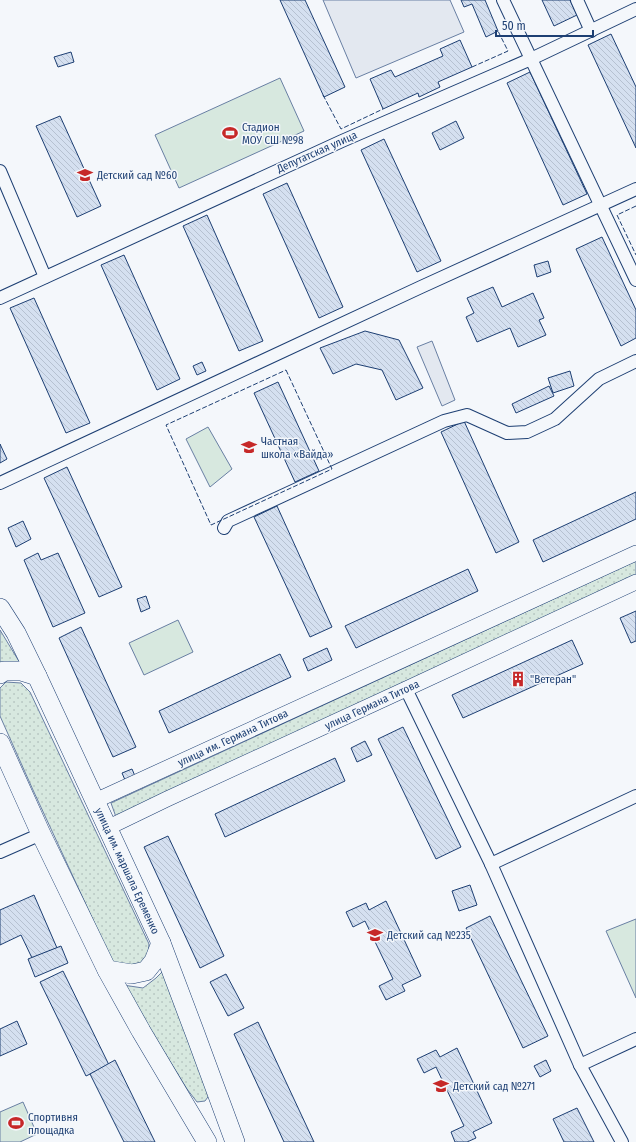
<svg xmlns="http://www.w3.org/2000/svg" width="636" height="1142" viewBox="0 0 636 1142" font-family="'Fira Sans Condensed',sans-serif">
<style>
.grass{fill:url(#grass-dots);stroke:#687fa3}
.park{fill:#d7e8df;stroke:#687fa3}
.parking{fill:#e3e8f0;stroke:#687fa3}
.building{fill:url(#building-back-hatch);stroke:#1d3f73}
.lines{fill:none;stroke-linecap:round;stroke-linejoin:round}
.minor-casing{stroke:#1d3f73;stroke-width:14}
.tertiary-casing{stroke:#1d3f73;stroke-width:16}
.trunk-casing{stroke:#1d3f73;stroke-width:20}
.minor{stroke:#f4f7fb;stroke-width:12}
.tertiary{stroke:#f4f7fb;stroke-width:15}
.trunk{stroke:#f4f7fb;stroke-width:19}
.fence{stroke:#1d3f73;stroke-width:1;stroke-dasharray:5 2;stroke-linecap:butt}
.labels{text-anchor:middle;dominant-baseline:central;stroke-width:3;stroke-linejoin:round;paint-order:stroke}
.poi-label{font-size:11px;fill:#1d3f73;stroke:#f4f7fb;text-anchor:start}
.street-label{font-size:11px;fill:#1d3f73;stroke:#f4f7fb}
</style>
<defs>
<pattern id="grass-dots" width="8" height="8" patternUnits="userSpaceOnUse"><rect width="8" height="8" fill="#d7e8df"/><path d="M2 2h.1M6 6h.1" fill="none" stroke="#b8c8c3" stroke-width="1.8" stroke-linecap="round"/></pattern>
<pattern id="building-back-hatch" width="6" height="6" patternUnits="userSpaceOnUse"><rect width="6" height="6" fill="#d5e0f0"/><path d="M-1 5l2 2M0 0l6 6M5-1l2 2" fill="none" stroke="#b6c1d1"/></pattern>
</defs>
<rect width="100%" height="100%" fill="#f4f7fb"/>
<g class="grass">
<polygon points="636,561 636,578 116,817 111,803"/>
<polygon points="0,630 20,663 0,665"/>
<polygon points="6,682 21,683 30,692 149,944 148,957 140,965 127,967 113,963 33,790 0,716 0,688"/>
<polygon points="164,970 210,1094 205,1101 197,1102 187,1089 123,985 143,988 156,978"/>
</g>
<g class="park">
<polygon points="280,78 304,131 179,188 155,135"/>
<polygon points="208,427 232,469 210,487 186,439"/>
<polygon points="178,620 193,652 144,675 129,643"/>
<polygon points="636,919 636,998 606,931"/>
<polygon points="23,1102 37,1134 20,1142 0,1142 0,1112"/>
</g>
<g class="parking">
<polygon points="323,0 450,0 464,32 356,78"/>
<polygon points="432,341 455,400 442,406 417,347"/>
</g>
<g class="building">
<polygon points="280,0 305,0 345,87 324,97"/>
<polygon points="461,0 485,0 498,31 486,37 472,4 464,7"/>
<polygon points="542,0 570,0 577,15 554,26"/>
<polygon points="611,34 636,87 636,148 588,45"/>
<polygon points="460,40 472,67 438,82 440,87 419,97 418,93 383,109 370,79 391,70 395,77 443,56 440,49"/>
<polygon points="71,52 74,62 58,67 54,57"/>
<polygon points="530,72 587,194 563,205 507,83"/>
<polygon points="60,116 101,206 77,217 36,126"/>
<polygon points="456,121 464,138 440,150 432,133"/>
<polygon points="384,139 441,261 417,272 361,150"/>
<polygon points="287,183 343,307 319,318 263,194"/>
<polygon points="207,215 263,341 239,351 183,226"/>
<polygon points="602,237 636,310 636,338 621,346 576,249"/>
<polygon points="124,255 180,379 157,390 101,265"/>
<polygon points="548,261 551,272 537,277 534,265"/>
<polygon points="493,287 502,307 533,293 544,318 539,320 546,335 518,347 510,328 477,342 466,317 474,313 467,298"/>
<polygon points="34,298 90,423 66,433 10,308"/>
<polygon points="365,331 399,340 423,388 396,400 382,370 356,364 333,374 320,348"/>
<polygon points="202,362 206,371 197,375 193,366"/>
<polygon points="570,371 574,386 553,393 548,378"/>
<polygon points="278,382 319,471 295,482 254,393"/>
<polygon points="549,386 554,396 516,413 512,404"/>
<polygon points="464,421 519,542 496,553 441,432"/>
<polygon points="0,444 7,459 0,463"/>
<polygon points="67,467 122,587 99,597 44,478"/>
<polygon points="636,492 636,519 543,562 533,540"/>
<polygon points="277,506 332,627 310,637 254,517"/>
<polygon points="23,521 31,539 16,547 8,528"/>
<polygon points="38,553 41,560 58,553 85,613 53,627 24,560"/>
<polygon points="468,569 478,591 356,648 345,626"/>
<polygon points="146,596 150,608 141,612 137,599"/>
<polygon points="636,611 636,641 631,643 620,618"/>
<polygon points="81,627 136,747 113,757 59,638"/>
<polygon points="572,640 583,664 463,718 452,695"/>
<polygon points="327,648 332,660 308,671 303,659"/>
<polygon points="280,654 291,677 169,733 159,711"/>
<polygon points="403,727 461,847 436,859 378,739"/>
<polygon points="365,741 372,755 357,762 351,748"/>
<polygon points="335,758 345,781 225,837 215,814"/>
<polygon points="132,769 135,776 125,780 122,773"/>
<polygon points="168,836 224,956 200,968 144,847"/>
<polygon points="470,885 477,905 459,911 452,891"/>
<polygon points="34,895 57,948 32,958 21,935 0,945 0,910"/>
<polygon points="386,901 421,976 402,985 405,991 386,1000 379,986 393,979 365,921 353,927 346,912 366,903 369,910"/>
<polygon points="490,916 548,1036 523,1048 466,928"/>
<polygon points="61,946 68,963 35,977 28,959"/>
<polygon points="63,971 109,1065 86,1076 40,982"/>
<polygon points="226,974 244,1008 228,1016 210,982"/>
<polygon points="17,1021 27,1044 0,1056 0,1029"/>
<polygon points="258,1022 314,1142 284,1142 234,1034"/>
<polygon points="457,1048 492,1123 473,1132 476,1138 467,1142 455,1142 451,1132 464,1126 436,1067 424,1073 417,1059 436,1050 440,1057"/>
<polygon points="115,1060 155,1142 124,1142 90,1074"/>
<polygon points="546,1060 551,1071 540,1077 534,1066"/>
<polygon points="577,1108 594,1142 564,1142 553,1119"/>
</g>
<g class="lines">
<defs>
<g id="minor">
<polyline points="503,0 636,280"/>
<polyline points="577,0 591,31"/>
<polyline points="0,171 45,277"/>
<polyline points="0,298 342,141 531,59 636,9"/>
<polyline points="0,483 421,287 636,189"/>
<polyline points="224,528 228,521 444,421 467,415 507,433 527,432 555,419 599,379 636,361"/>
<polyline points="406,689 491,864 580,1065 622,1142"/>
<polyline points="0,852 41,834"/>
<polyline points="491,864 636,796"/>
<polyline points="580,1065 636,1039"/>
</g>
<g id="tertiary">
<polyline points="95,801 636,553"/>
<polyline points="107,828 167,799 406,689 636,582"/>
</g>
<g id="trunk">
<polyline points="0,608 16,633 37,676 161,943 196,1036 235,1142"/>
<polyline points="0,674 4,671 21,671 37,676"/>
<polyline points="0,743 41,834 107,970 141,1031 207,1142"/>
<polyline points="107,970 132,974 146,971 154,961 161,943"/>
</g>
</defs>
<use href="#minor" class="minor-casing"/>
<use href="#tertiary" class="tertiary-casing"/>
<use href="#trunk" class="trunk-casing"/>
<use href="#minor" class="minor"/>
<use href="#tertiary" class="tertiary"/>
<use href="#trunk" class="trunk"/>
<g class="fence">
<polyline points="472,67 508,51 498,31"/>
<polyline points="323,95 341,129 383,109"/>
<polyline points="636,206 617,215 636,255"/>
<polygon points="286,370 332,469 211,525 166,425"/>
</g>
</g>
<defs>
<symbol id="stadium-bare" viewBox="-9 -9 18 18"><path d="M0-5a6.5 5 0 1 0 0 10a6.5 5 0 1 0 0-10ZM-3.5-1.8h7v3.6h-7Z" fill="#c62828" stroke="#f4f7fb" stroke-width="2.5" paint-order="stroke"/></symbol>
<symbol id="school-bare" viewBox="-9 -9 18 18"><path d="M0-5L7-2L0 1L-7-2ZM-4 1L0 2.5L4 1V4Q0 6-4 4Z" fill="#c62828" stroke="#f4f7fb" stroke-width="2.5" paint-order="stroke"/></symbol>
<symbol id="building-bare" viewBox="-9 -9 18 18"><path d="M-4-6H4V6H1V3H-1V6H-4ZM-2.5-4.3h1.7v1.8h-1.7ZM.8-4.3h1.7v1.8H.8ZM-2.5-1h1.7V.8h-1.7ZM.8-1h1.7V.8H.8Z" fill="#c62828" stroke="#f4f7fb" stroke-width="2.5" paint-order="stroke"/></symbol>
</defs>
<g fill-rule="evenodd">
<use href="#stadium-bare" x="219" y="122" width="22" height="22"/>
<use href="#school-bare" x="74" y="164" width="22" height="22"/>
<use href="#school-bare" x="238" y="436" width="22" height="22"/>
<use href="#building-bare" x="507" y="668" width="22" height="22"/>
<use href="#school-bare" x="364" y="924" width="22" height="22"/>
<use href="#school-bare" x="430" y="1075" width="22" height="22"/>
<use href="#stadium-bare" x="5" y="1112" width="22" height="22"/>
</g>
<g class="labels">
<g class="poi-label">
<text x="242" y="127">Стадион<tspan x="242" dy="13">МОУ СШ №98</tspan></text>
<text x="97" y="175">Детский сад №60</text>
<text x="261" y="441">Частная<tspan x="261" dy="13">школа «Вайда»</tspan></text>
<text x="530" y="679">"Ветеран"</text>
<text x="387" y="935">Детский сад №235</text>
<text x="453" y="1086">Детский сад №271</text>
<text x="28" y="1117">Спортивня<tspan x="28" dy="13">площадка</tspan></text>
</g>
<g class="street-label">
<text transform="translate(317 152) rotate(-24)">Депутатская улица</text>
<text transform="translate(372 705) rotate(-25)">улица Германа Титова</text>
<text transform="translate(233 738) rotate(-25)">улица им. Германа Титова</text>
<text transform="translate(127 871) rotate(65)">улица им. маршала Еременко</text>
</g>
</g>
<path d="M496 30v6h97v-6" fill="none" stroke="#1d3f73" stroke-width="2"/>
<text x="502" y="30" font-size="12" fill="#1d3f73" stroke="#f4f7fb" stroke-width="3" paint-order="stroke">50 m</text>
</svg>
